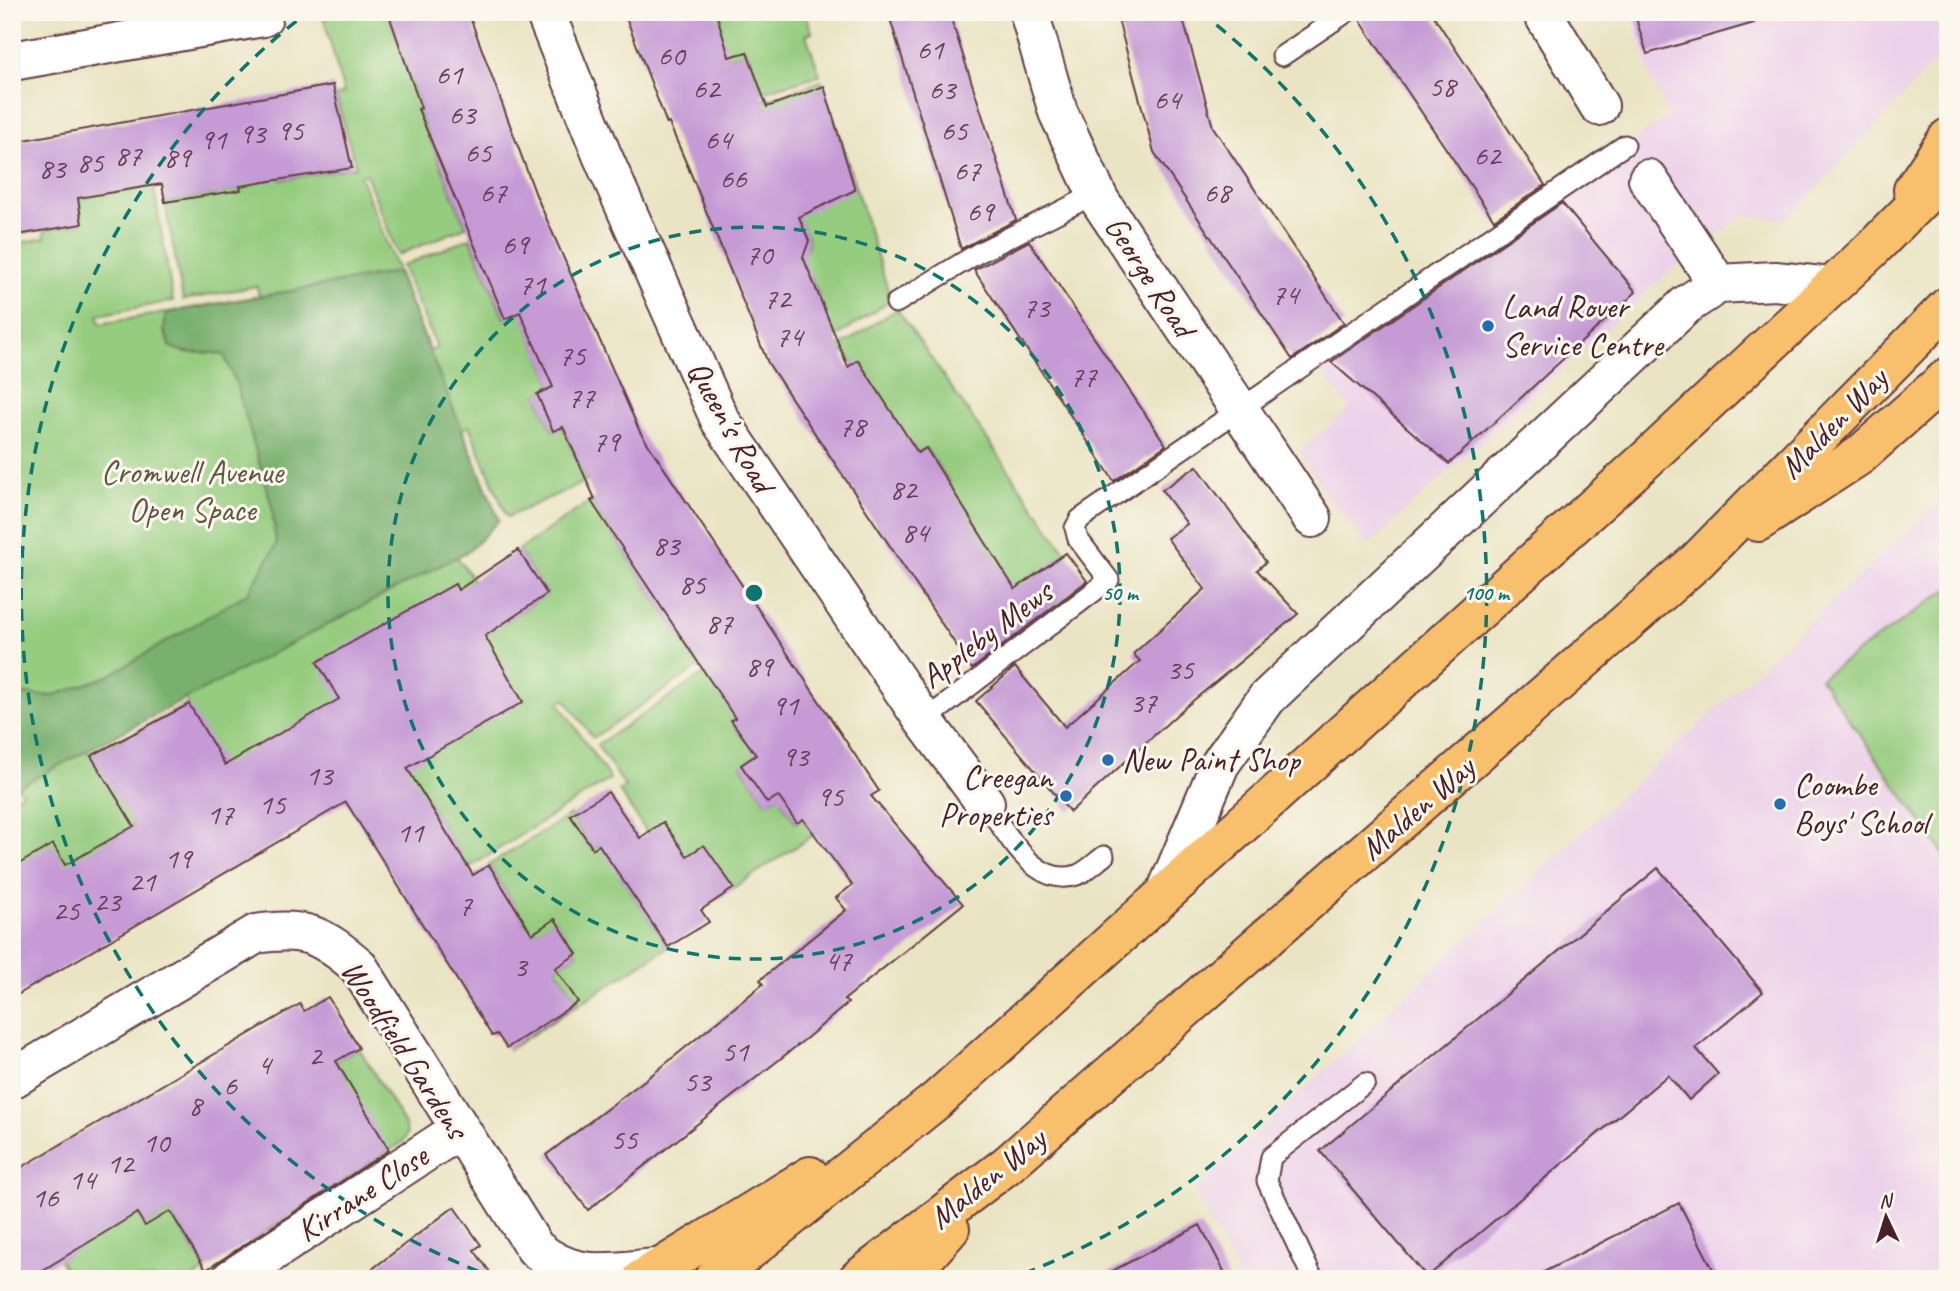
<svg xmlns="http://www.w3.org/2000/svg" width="1960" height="1291" viewBox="0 0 1960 1291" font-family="Caveat,sans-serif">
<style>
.built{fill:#ecd1ea}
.green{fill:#95cc7f;stroke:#707655;stroke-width:2}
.forest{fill:#78b06e;stroke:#61684c;stroke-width:2}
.building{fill:#c59ad5}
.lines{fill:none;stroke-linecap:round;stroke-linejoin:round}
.service-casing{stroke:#623d42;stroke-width:23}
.minor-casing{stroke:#623d42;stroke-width:42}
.trunk-casing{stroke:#623d42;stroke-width:42}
.service{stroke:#fff;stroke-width:19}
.minor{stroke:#fff;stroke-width:38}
.trunk{stroke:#f8bf6c;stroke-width:38}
.ring{fill:none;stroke:#0f766e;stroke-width:3.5;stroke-dasharray:12 9}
.poi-dot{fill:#1f6fb2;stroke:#fbf7ec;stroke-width:2.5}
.labels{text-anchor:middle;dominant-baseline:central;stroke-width:6;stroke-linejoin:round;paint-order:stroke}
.number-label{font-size:30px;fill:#693e56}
.street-label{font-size:33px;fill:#4a1f2b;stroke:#fbf7ec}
.poi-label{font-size:33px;fill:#4a1f2b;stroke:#fbf7ec;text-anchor:start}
.park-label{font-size:33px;fill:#605344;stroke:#fbf7ec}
.centre{fill:#0f766e;stroke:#fbf7ec;stroke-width:3.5}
.ring-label{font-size:21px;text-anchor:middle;font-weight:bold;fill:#0f766e;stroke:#fbf7ec;stroke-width:6;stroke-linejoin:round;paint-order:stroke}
</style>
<rect width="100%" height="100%" fill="#fbf7ec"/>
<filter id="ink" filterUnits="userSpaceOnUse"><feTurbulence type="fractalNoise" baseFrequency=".0143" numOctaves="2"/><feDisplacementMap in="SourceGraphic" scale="14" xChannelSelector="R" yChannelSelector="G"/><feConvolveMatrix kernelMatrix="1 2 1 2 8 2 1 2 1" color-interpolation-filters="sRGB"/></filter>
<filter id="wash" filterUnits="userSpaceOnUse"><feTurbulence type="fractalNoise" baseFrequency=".00686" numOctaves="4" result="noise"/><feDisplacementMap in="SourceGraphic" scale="28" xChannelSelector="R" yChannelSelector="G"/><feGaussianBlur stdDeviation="1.57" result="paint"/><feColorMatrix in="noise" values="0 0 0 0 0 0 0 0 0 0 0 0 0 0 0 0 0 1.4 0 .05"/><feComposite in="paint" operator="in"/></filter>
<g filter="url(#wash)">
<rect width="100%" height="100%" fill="#eae4c4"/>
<g class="built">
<polygon points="1632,12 1948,12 1948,48 1786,220 1745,214 1665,275 1368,545 1333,503 1299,452 1350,408 1313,361 1669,116 1649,73"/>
<polygon points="1948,494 1948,1279 1240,1279 1194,1191"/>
</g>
<g class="green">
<polygon points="322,12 388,12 421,108 418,110 466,227 398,255 366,174 360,176 430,351 437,348 402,266 470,238 504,319 521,312 553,387 537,395 553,431 563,427 587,481 507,517 469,426 462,429 499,520 470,550 457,557 504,623 547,594 518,550 591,501 700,666 593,738 565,699 559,703 610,779 468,868 425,797 388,820 271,763 168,783 136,732 188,704 185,698 87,750 91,756 128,735 168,801 132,822 134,826 113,838 116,845 73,880 15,867 12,861 12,799 22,793 18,787 12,790 12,341 25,338 23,331 12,333 12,244 45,238 44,230 82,224 77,197 153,183 173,301 98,315 100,324 259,296 257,286 183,300 165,202 240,190 237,169 277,163 280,180 356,167 336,96 344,93"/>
<polygon points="716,12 805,12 812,32 806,35 820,75 761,92 747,52 706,64"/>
<polygon points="822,81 891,300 824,345 806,300 819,295 812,278 788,257 806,250 809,241 746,106"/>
<polygon points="897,309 1066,553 1045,569 1068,601 1038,622 1014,589 928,498 950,483 926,448 918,453 845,352 808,376 804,370"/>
<polygon points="1948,589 1948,860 1820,678"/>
<polygon points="721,663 750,707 732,721 746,741 765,728 774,742 741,766 767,803 800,781 782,802 796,823 803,819 815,834 706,906 677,864 671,868 619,791 625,786 597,745"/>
<polygon points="570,815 593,849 630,824 621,877 668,947 508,1050 578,1002 557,970 538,979 577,954 555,920 516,945 526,924 489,865"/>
<polygon points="359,1048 405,1125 407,1133 404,1141 250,1242 209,1173 347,1081 336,1061"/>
<polygon points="135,1209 145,1225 170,1211 206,1270 193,1279 70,1279 59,1260"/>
</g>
<path class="forest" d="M 397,272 L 499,520 L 470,550 L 12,790 L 12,697 L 24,694 L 52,696 L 106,677 L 248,593 L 276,545 L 272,507 L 236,383 L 224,355 C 200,349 195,358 171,347 L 164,331 L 166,313 Z"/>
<g id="blocks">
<g class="building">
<polygon points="388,12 468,12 536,195 640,432 879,791 871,796 963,904 844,1000 848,1003 808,1037 588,1210 546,1155 658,1070 763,984 760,980 846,910 836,898 852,885 803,819 797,823 778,796 767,803 741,765 756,755 731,720 735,718 591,501 595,499 563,427 553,431 537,394 553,387 520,312 505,319 418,109 421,108"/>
<polygon points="624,12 716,12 729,57 747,52 767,107 824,86 855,190 799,217 809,241 803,257 848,367 858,360 918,453 926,448 1015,589 1066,553 1087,581 972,669 768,363 691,174 669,123 667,124"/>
<polygon points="888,12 949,12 1016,220 961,249"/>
<polygon points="1116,12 1181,12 1213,127 1344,323 1292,359 1154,152"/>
<polygon points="1359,12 1431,12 1545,185 1494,220 1381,52 1358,17"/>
<polygon points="1634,12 1752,12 1754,23 1647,54"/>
<polygon points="333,85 352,168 240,186 241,190 165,202 162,184 78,198 82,224 12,236 12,142"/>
<polygon points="1562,203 1636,292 1449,464 1331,362"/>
<polygon points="1029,241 1166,445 1114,481 974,270"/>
<polygon points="1197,466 1266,562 1257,570 1298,614 1183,709 1070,812 976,701 1015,667 1065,727 1140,661 1133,654 1205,589 1167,538 1187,524 1162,490"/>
<polygon points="518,550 547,594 485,636 523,702 407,768 473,875 489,865 532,934 555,919 577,954 555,968 578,1002 507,1048 497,1034 492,1036 346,802 12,998 12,868 53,844 65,865 134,826 91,756 189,704 225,765 339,699 317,662 455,584 458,590"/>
<polygon points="608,792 640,838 663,822 687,856 704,845 734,888 701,910 709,922 668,947 599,845 593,849 570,815"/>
<polygon points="1658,868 1763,992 1696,1048 1718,1074 1689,1100 1668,1075 1427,1277 1320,1151"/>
<polygon points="328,997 359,1048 336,1061 389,1150 206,1270 170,1211 145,1226 137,1213 28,1279 12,1279 12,1173 300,1004 304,1011"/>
<polygon points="1679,1203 1718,1279 1530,1279"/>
<polygon points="454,1207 481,1245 474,1250 495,1279 359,1279"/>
<polygon points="1200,1225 1228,1279 1097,1279"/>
</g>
</g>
</g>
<g filter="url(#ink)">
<use href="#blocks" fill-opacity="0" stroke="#623d42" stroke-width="2"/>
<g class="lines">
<defs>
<g id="service">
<polyline points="1282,56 1347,12"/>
<polyline points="896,303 978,253 1097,193"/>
<polyline points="924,721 1109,580 1078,539 1075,528 1080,519 1625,145"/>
<path d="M 985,803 C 1007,832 1034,889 1077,875 C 1086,872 1096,862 1104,856"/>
<polyline points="1313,1279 1267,1181 1271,1157 1365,1083"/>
</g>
<g id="minor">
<polyline points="545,12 602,155 720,420 924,721 985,803"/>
<polyline points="1029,12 1058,112 1100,201 1312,518"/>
<polyline points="1542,12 1599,106"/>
<polyline points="12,61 263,17"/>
<polyline points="1648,179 1718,284"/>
<polyline points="1167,890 1220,764 1267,698 1686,305 1718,284 1775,281 1831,287"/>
<path d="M 12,1079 L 256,934 C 304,926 322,935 358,966 L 535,1248 C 575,1282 608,1272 657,1268"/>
<polyline points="231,1279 459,1130"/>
</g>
<g id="trunk">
<polyline points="1913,190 1948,138"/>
<polyline points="1758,522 1859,456 1948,377"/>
<polyline points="642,1279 810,1176"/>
<polyline points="714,1279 938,1099 1649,457 1872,249 1948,172"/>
<polyline points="858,1279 1007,1165 1697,561 1948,306"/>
<polyline points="906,1279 950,1229"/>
</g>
</defs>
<use href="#service" class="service-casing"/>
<use href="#minor" class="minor-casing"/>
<use href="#trunk" class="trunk-casing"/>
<use href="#service" class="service"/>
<use href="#minor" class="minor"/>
<use href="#trunk" class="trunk"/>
</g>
</g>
<g class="ring">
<circle cx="754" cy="593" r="366"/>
<path d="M498 1279A732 732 0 0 1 308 12M1200 12A732 732 0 0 1 1010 1279"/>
</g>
<g class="poi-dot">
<circle cx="1488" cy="326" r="7"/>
<circle cx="1108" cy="760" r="7"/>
<circle cx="1066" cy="796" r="7"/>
<circle cx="1780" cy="804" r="7"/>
</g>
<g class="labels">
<g class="number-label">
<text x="930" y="49">61</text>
<text x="671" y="55">60</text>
<text x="449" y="74">61</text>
<text x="1442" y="86">58</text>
<text x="706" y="88">62</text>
<text x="942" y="89">63</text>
<text x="1167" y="99">64</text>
<text x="462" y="114">63</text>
<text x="290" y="130">95</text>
<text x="954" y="130">65</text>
<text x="252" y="133">93</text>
<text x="213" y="139">91</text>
<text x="718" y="139">64</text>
<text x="478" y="152">65</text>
<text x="128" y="155">87</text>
<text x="1487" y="155">62</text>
<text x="177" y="157">89</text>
<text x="90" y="162">85</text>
<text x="52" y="168">83</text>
<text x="967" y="170">67</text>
<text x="733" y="178">66</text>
<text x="493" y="192">67</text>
<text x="1217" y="192">68</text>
<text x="980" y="211">69</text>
<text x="515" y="244">69</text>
<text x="759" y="254">70</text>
<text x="532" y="284">71</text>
<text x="1285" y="294">74</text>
<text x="777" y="298">72</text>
<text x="1036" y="307">73</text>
<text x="789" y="336">74</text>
<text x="572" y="355">75</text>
<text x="1083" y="376">77</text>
<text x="581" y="397">77</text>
<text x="852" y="426">78</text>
<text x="606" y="441">79</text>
<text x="903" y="489">82</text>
<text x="915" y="532">84</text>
<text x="666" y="545">83</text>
<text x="692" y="584">85</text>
<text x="719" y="623">87</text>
<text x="759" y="666">89</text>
<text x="1180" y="669">35</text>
<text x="1143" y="702">37</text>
<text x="785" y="705">91</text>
<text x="795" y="756">93</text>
<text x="319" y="775">13</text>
<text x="830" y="796">95</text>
<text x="272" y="804">15</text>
<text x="220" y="814">17</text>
<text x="410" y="832">11</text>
<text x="178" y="858">19</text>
<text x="142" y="881">21</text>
<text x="107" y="901">23</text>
<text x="465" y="905">7</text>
<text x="66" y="910">25</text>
<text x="838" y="960">47</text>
<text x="520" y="966">3</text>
<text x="735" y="1051">51</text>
<text x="315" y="1055">2</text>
<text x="264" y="1064">4</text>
<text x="697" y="1081">53</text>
<text x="230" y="1085">6</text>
<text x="195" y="1105">8</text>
<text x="624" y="1139">55</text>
<text x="156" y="1142">10</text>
<text x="120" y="1163">12</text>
<text x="82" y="1179">14</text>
<text x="45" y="1197">16</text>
</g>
<g class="street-label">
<text transform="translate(1150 276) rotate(57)">George Road</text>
<text transform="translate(1833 423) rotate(-46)">Malden Way</text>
<text transform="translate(731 426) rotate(61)">Queen's Road</text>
<text transform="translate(986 634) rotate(-37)">Appleby Mews</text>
<text transform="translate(1417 808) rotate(-41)">Malden Way</text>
<text transform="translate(405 1049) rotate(57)">Woodfield Gardens</text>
<text transform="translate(987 1178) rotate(-39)">Malden Way</text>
<text transform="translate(362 1193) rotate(-33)">Kirrane Close</text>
</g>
<g class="poi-label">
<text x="1502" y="307">Land Rover<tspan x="1502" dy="38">Service Centre</tspan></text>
<text x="1122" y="760">New Paint Shop</text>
<text x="1052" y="777" text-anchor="end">Creegan<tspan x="1052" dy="38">Properties</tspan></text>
<text x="1794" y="785">Coombe<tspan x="1794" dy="38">Boys' School</tspan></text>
</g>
<g class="park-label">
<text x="192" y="472">Cromwell Avenue<tspan x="192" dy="38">Open Space</tspan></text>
</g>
</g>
<circle cx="754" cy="593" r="10" class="centre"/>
<g class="ring-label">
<text x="1120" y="600">50 m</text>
<text x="1486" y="600">100 m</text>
</g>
<rect width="1960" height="1291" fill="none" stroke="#fbf7ec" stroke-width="42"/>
<g transform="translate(1886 1217) rotate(356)" stroke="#fbf7ec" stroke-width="5" paint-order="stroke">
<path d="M0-5L12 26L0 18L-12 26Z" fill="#4a1f2b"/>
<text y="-10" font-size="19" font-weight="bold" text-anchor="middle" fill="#4a1f2b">N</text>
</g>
</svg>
